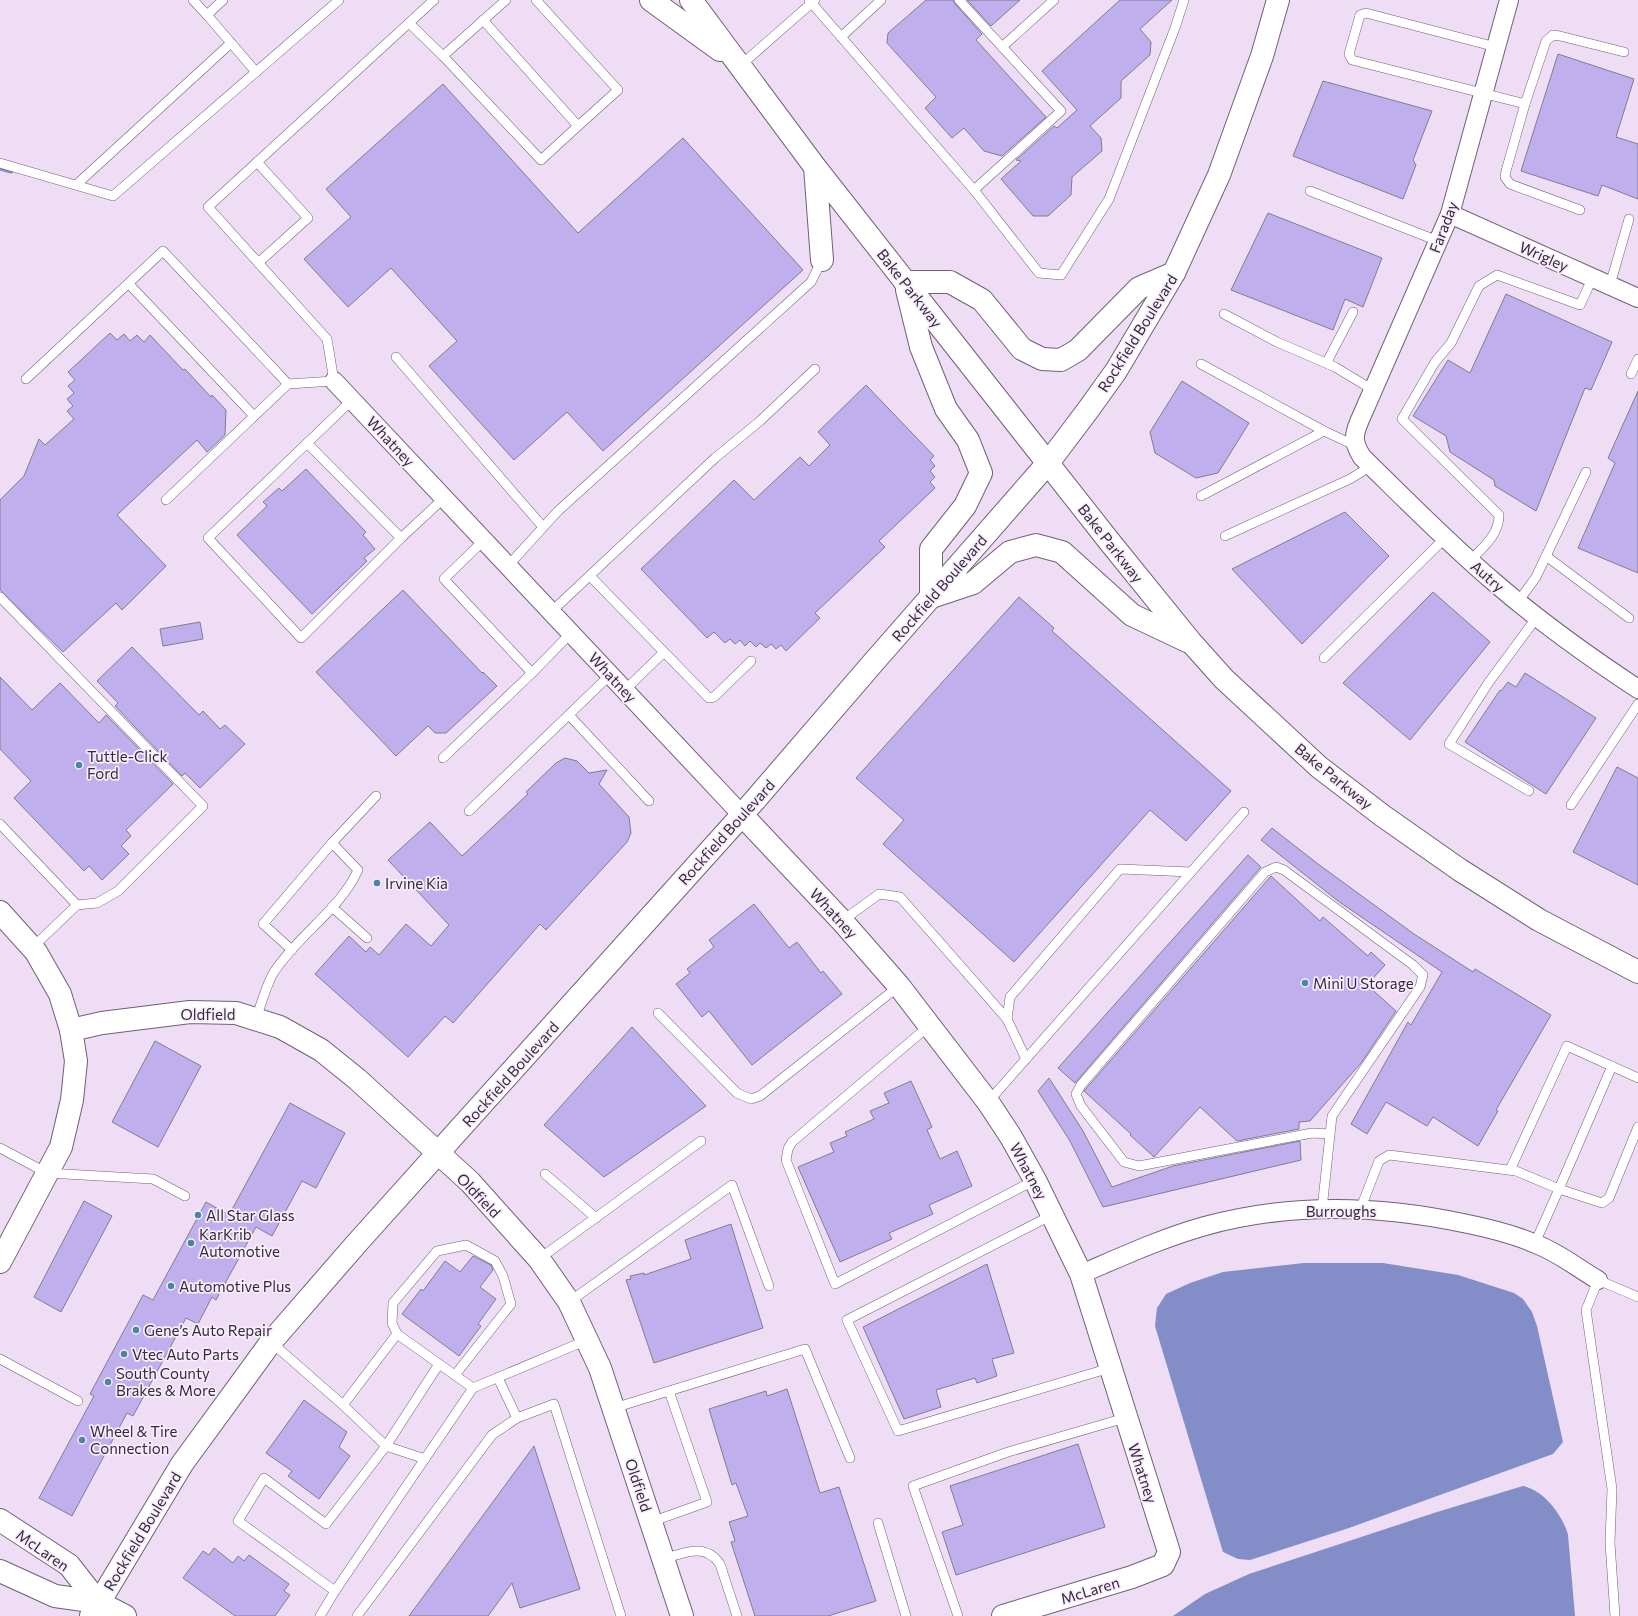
<svg xmlns="http://www.w3.org/2000/svg" width="1638" height="1616" viewBox="0 0 1638 1616" font-family="Commissioner,sans-serif">
<style>
.water{fill:#838dc7}
.lines{fill:none;stroke-linecap:round;stroke-linejoin:round}
.stream{stroke:#838dc7;stroke-width:5}
.building{fill:#bfafed;stroke:#817c93}
.lane-casing{stroke:#706175;stroke-width:10}
.street-casing{stroke:#706175;stroke-width:20}
.secondary-casing{stroke:#706175;stroke-width:24}
.primary-casing{stroke:#706175;stroke-width:24}
.lane{stroke:#fff;stroke-width:9}
.street{stroke:#fff;stroke-width:18}
.secondary{stroke:#fff;stroke-width:22}
.primary{stroke:#fff;stroke-width:22}
.poi-dot{fill:#47899a;stroke:#f9ecff;stroke-width:1.5}
.labels{text-anchor:middle;dominant-baseline:central;stroke-width:3.5;stroke-linejoin:round;paint-order:stroke}
.street-label{font-size:15px;fill:#322c35;stroke:#f9ecff}
.poi-label{font-size:15px;fill:#322c35;stroke:#f9ecff;text-anchor:start}
</style>
<rect width="100%" height="100%" fill="#eeddf5"/>
<g class="water">
<polygon points="1304,1263 1383,1263 1458,1275 1514,1293 1523,1299 1532,1312 1537,1326 1563,1442 1553,1454 1349,1528 1250,1560 1238,1559 1223,1552 1155,1326 1157,1308 1166,1294 1190,1283 1223,1272"/>
<path d="M 1523,1486 C 1544,1490 1563,1516 1568,1535 L 1575,1616 L 1173,1616 L 1205,1594 L 1249,1574 L 1437,1512 Z"/>
</g>
<g class="lines">
<polyline class="stream" points="0,168 11,171"/>
</g>
<g class="building">
<polygon points="926,0 953,0 955,4 982,34 976,40 1046,117 1002,156 984,151 964,128 952,138 925,108 936,97 887,43 888,33"/>
<polygon points="967,0 1020,0 991,26"/>
<polygon points="1120,0 1172,0 1140,29 1151,42 1150,55 1121,81 1121,98 1090,126 1101,138 1102,151 1072,177 1071,195 1048,216 1033,216 1001,179 1021,161 1016,160 1054,126 1057,128 1077,110 1042,71"/>
<polygon points="1558,54 1634,79 1616,137 1638,144 1638,199 1602,185 1598,196 1521,171"/>
<polygon points="1323,81 1432,111 1413,160 1416,165 1403,199 1293,156"/>
<polygon points="443,84 578,233 683,138 803,270 603,451 567,412 514,460 429,366 457,341 391,268 348,307 304,259 351,217 326,189"/>
<polygon points="1268,213 1382,258 1363,307 1345,299 1333,330 1231,290"/>
<polygon points="1506,294 1612,342 1591,390 1585,388 1536,511 1495,486 1494,480 1450,452 1446,436 1413,416 1448,360 1470,373"/>
<polygon points="110,333 117,340 124,334 130,341 137,335 144,342 150,335 183,370 185,369 211,397 212,395 226,410 225,435 207,452 197,440 117,515 166,566 122,610 116,603 63,652 0,590 0,500 24,476 39,439 45,445 74,419 67,411 73,406 67,399 74,393 68,386 75,380 68,372"/>
<polygon points="1182,381 1249,423 1218,473 1196,478 1155,453 1150,432"/>
<polygon points="866,385 934,456 930,460 935,466 930,471 935,477 930,482 935,488 879,541 885,547 815,613 820,618 786,651 781,645 776,649 771,644 766,648 760,643 756,647 750,641 745,646 740,640 735,644 730,639 725,643 714,632 707,638 641,569 734,480 754,500 800,457 809,466 830,445 818,432"/>
<polygon points="1638,391 1638,573 1578,548 1615,463 1608,458"/>
<polygon points="306,469 366,532 363,535 375,549 364,558 367,561 312,614 237,535 267,506 263,502 279,488 282,491"/>
<polygon points="1345,512 1389,556 1302,644 1232,569"/>
<polygon points="403,590 482,673 483,672 497,686 446,733 435,733 428,726 396,756 316,672"/>
<polygon points="1433,592 1490,642 1410,740 1343,683"/>
<polygon points="1019,597 1054,628 1052,631 1231,791 1186,841 1150,810 1014,962 883,844 904,820 856,778"/>
<polygon points="200,622 203,639 163,646 160,629"/>
<polygon points="132,647 199,715 203,711 220,729 225,725 245,744 200,788 185,773 182,776 115,706 118,703 97,681"/>
<polygon points="1525,673 1596,718 1546,794 1465,742 1500,690 1501,691 1508,682 1516,687"/>
<polygon points="0,677 32,710 60,683 99,723 106,715 173,784 126,830 131,836 121,846 129,854 102,880 89,866 84,871 14,798 31,781 0,749"/>
<polygon points="565,758 577,761 589,773 607,770 599,784 629,817 631,833 627,842 546,930 540,924 453,1023 445,1016 408,1057 315,974 349,936 366,952 370,947 379,955 406,924 431,946 449,925 388,860 430,822 462,856 528,794 526,792 556,763"/>
<polygon points="1617,767 1638,778 1638,885 1573,852"/>
<polygon points="1272,828 1318,864 1414,934 1473,972 1475,969 1551,1015 1496,1110 1498,1111 1478,1146 1433,1117 1427,1126 1386,1102 1367,1134 1351,1124 1408,1022 1411,1025 1442,972 1338,901 1261,840"/>
<polygon points="1248,855 1261,867 1075,1083 1058,1068"/>
<polygon points="1271,876 1320,921 1323,917 1368,956 1371,952 1385,965 1367,985 1396,1011 1361,1063 1310,1121 1299,1122 1299,1129 1237,1141 1200,1107 1154,1157 1130,1135 1131,1134 1084,1091"/>
<polygon points="754,904 789,948 797,942 821,973 823,971 842,994 752,1065 709,1011 702,1017 676,984 690,973 687,969 714,947 709,940"/>
<polygon points="632,1027 706,1106 604,1177 544,1125"/>
<polygon points="155,1041 201,1066 158,1147 112,1122"/>
<polygon points="1049,1078 1083,1131 1112,1187 1173,1166 1300,1141 1301,1160 1103,1207 1070,1141 1038,1091"/>
<polygon points="911,1081 932,1127 927,1130 940,1159 957,1151 972,1186 929,1205 933,1214 889,1233 892,1239 840,1262 798,1167 834,1152 830,1143 847,1136 845,1132 874,1119 870,1111 889,1103 884,1093"/>
<polygon points="290,1103 345,1133 316,1188 302,1181 272,1236 256,1227 216,1300 212,1297 198,1324 186,1318 133,1416 127,1413 72,1516 39,1498 94,1396 90,1394 143,1295 153,1300 206,1202 229,1215"/>
<polygon points="84,1201 112,1216 61,1312 34,1297"/>
<polygon points="731,1224 763,1328 654,1363 626,1280 631,1279 630,1276 644,1273 644,1275 691,1259 685,1240"/>
<polygon points="473,1256 491,1265 493,1270 480,1287 496,1299 478,1324 481,1326 459,1356 402,1314 421,1289 423,1291 445,1261 460,1272"/>
<polygon points="987,1264 1014,1353 992,1359 997,1376 977,1383 975,1378 936,1390 941,1407 904,1419 863,1327"/>
<polygon points="787,1389 820,1493 839,1487 876,1601 828,1616 755,1616 731,1542 735,1541 729,1522 748,1516 736,1483 732,1485 709,1409 766,1391 767,1396"/>
<polygon points="304,1400 347,1432 339,1447 350,1456 319,1499 288,1476 292,1471 266,1453"/>
<polygon points="1078,1444 1105,1527 956,1575 942,1532 963,1525 950,1486"/>
<polygon points="534,1446 580,1589 520,1608 512,1583 488,1616 409,1616"/>
<polygon points="214,1548 233,1563 238,1556 244,1561 249,1555 289,1584 284,1591 290,1595 275,1616 235,1616 183,1578 203,1551 209,1555"/>
</g>
<g class="lines">
<defs>
<g id="lane">
<polyline points="193,0 207,15 223,0"/>
<polyline points="809,0 974,190 1039,273 1061,275 1109,199 1175,28 1184,0"/>
<polyline points="959,0 1061,111 974,190"/>
<polyline points="207,15 256,72"/>
<polyline points="483,20 578,126 618,90 536,0"/>
<polyline points="409,23 443,56 506,0"/>
<polyline points="841,37 881,0"/>
<polyline points="1002,47 1054,0"/>
<polyline points="1496,47 1366,13 1360,15 1349,54 1352,60 1525,104"/>
<polyline points="443,56 541,160 578,126"/>
<polyline points="741,65 815,0"/>
<polyline points="257,162 308,218 258,263"/>
<polyline points="0,163 113,196 339,0"/>
<polyline points="76,185 231,43"/>
<polyline points="1310,191 1438,241"/>
<polyline points="1580,210 1510,184 1505,177 1506,171 1525,104 1546,41 1553,35 1560,36 1624,52"/>
<polyline points="129,284 254,416"/>
<polyline points="1610,285 1629,219"/>
<polyline points="1224,314 1277,342 1335,367 1373,390"/>
<polyline points="396,357 543,527"/>
<polyline points="1201,364 1324,431 1354,445"/>
<polyline points="1328,364 1328,360 1353,312"/>
<polyline points="1631,374 1638,359"/>
<polyline points="26,379 163,251 288,384"/>
<polyline points="352,400 208,538 301,638 401,538 444,498"/>
<polyline points="307,443 401,538"/>
<polyline points="1201,496 1324,431"/>
<polyline points="166,500 288,384 334,381 327,339 208,207 434,0"/>
<polyline points="1225,536 1350,479 1371,466"/>
<polyline points="484,540 444,579 532,673 571,633"/>
<polyline points="1546,556 1629,618"/>
<path d="M 1470,561 C 1483,547 1499,535 1499,515 L 1402,419 L 1435,362 L 1451,343 L 1479,286 L 1497,275 L 1580,305 L 1593,277"/>
<polyline points="508,566 558,511 811,282 822,260"/>
<polyline points="590,576 664,652 625,690"/>
<polyline points="0,597 203,806 118,891 97,903 77,905"/>
<polyline points="1518,602 1536,577 1586,472"/>
<polyline points="551,612 715,458 760,421 815,369"/>
<polyline points="664,652 709,698 714,697 751,661"/>
<polyline points="1324,658 1445,538"/>
<polyline points="569,715 649,801"/>
<polyline points="443,758 532,673"/>
<polyline points="1529,791 1449,744 1489,682 1537,617"/>
<polyline points="1571,805 1638,704"/>
<polyline points="469,811 610,675"/>
<polyline points="0,824 77,905 32,948"/>
<polyline points="332,907 367,938"/>
<polyline points="842,921 879,894 900,897 1007,1019 1026,1059"/>
<polyline points="292,950 263,924 332,843 376,796"/>
<polyline points="658,1013 737,1093 751,1099 760,1096 899,986"/>
<path d="M 256,1018 C 262,1003 266,985 274,972 C 298,935 340,910 358,870 L 332,843"/>
<polyline points="1007,1019 1010,997 1120,869 1191,872"/>
<polyline points="930,1025 792,1142 788,1149 786,1160 835,1284 1035,1180"/>
<polyline points="988,1102 1244,812"/>
<polyline points="0,1148 47,1173 153,1179 185,1196"/>
<polyline points="1510,1170 1567,1046 1638,1078"/>
<polyline points="545,1174 596,1218"/>
<polyline points="1322,1209 1332,1116 1420,987 1423,975 1413,965 1284,870 1276,867 1265,872 1081,1085 1076,1094 1081,1106 1124,1162 1139,1166 1312,1133 1330,1134"/>
<polyline points="1360,1210 1379,1161 1389,1155 1516,1171 1559,1189 1612,1066"/>
<polyline points="1052,1215 847,1320 898,1431 1110,1368"/>
<polyline points="1535,1243 1559,1189 1602,1203 1609,1198 1638,1127"/>
<polyline points="539,1259 701,1141"/>
<polyline points="569,1302 732,1185 769,1286"/>
<polyline points="397,1334 392,1323 393,1303 437,1251 466,1245 495,1261 503,1276 511,1304 455,1375"/>
<polyline points="271,1342 343,1405"/>
<polyline points="0,1359 78,1401"/>
<polyline points="498,1378 517,1418 554,1404 621,1616"/>
<polyline points="614,1408 805,1349 850,1458"/>
<polyline points="425,1459 386,1446 439,1364"/>
<polyline points="651,1522 707,1502 669,1391"/>
<polyline points="878,1523 906,1616"/>
<path d="M 663,1559 C 684,1553 705,1542 720,1564 L 737,1616"/>
<polyline points="335,1591 473,1388"/>
<polyline points="320,1616 335,1591 238,1521 264,1478 326,1524 386,1446 343,1405 397,1334 473,1388 587,1340"/>
<polyline points="357,1616 492,1435 517,1418"/>
<polyline points="958,1616 913,1486 1008,1452 1125,1418"/>
<polyline points="1615,1616 1610,1543 1612,1489 1586,1310 1598,1280 1638,1297"/>
</g>
<g id="street">
<path d="M 1509,0 L 1450,214 L 1359,422 C 1353,437 1353,442 1362,457 C 1405,499 1448,543 1494,582 C 1539,621 1588,656 1638,689"/>
<polyline points="1450,214 1638,298"/>
<polyline points="334,381 742,815"/>
<path d="M 1081,1274 C 1121,1257 1162,1238 1205,1226 C 1289,1203 1378,1205 1463,1223 C 1488,1228 1514,1234 1538,1245 C 1559,1253 1579,1269 1598,1280"/>
</g>
<g id="secondary">
<polyline points="742,815 842,921 899,986 988,1102 1011,1137 1035,1180 1081,1274 1169,1552 1163,1565 1132,1577 1003,1616"/>
<polyline points="0,912 36,952 60,994 71,1030 76,1061 72,1100 61,1147 0,1262"/>
<polyline points="71,1030 102,1023 190,1012 236,1013 280,1027 321,1050 357,1079 470,1182 539,1259 569,1302 600,1368 682,1616"/>
<polyline points="0,1520 69,1565 98,1602"/>
<polyline points="0,1571 55,1596 98,1602 125,1616"/>
<polyline points="91,1616 182,1464 271,1342 357,1243 742,815 872,664 1048,463 1088,410 1116,371 1174,273 1219,175 1262,56 1278,0"/>
</g>
<g id="primary">
<polyline points="651,0 720,50"/>
<polyline points="691,0 815,167 925,307 1109,541 1190,641 1224,679 1319,767 1383,816 1460,870 1539,920 1638,972"/>
<polyline points="815,167 822,260"/>
<polyline points="905,282 950,282 982,300 1022,349 1042,359 1061,360 1078,350 1139,288 1174,273"/>
<polyline points="907,290 921,347 946,409 968,440 981,473 965,506 931,549 931,597 973,583 1010,552 1036,545 1062,552 1132,615 1187,641"/>
</g>
</defs>
<use href="#lane" class="lane-casing"/>
<use href="#street" class="street-casing"/>
<use href="#secondary" class="secondary-casing"/>
<use href="#primary" class="primary-casing"/>
<use href="#lane" class="lane"/>
<use href="#street" class="street"/>
<use href="#secondary" class="secondary"/>
<use href="#primary" class="primary"/>
</g>
<g class="poi-dot">
<circle cx="79" cy="765" r="4"/>
<circle cx="377" cy="883" r="4"/>
<circle cx="1305" cy="983" r="4"/>
<circle cx="198" cy="1215" r="4"/>
<circle cx="191" cy="1243" r="4"/>
<circle cx="171" cy="1286" r="4"/>
<circle cx="136" cy="1330" r="4"/>
<circle cx="124" cy="1354" r="4"/>
<circle cx="108" cy="1382" r="4"/>
<circle cx="82" cy="1440" r="4"/>
</g>
<g class="labels">
<g class="street-label">
<text transform="translate(1443 227) rotate(-69)">Faraday</text>
<text transform="translate(1544 256) rotate(24)">Wrigley</text>
<text transform="translate(910 288) rotate(52)">Bake Parkway</text>
<text transform="translate(1137 333) rotate(-58)">Rockfield Boulevard</text>
<text transform="translate(391 441) rotate(47)">Whatney</text>
<text transform="translate(1111 543) rotate(52)">Bake Parkway</text>
<text transform="translate(1488 576) rotate(41)">Autry</text>
<text transform="translate(939 588) rotate(-49)">Rockfield Boulevard</text>
<text transform="translate(613 677) rotate(47)">Whatney</text>
<text transform="translate(1334 776) rotate(39)">Bake Parkway</text>
<text transform="translate(726 832) rotate(-48)">Rockfield Boulevard</text>
<text transform="translate(834 913) rotate(47)">Whatney</text>
<text x="208" y="1014">Oldfield</text>
<text transform="translate(510 1074) rotate(-48)">Rockfield Boulevard</text>
<text transform="translate(1029 1171) rotate(62)">Whatney</text>
<text transform="translate(479 1195) rotate(46)">Oldfield</text>
<text x="1341" y="1211">Burroughs</text>
<text transform="translate(1143 1473) rotate(72)">Whatney</text>
<text transform="translate(639 1485) rotate(72)">Oldfield</text>
<text transform="translate(142 1531) rotate(-59)">Rockfield Boulevard</text>
<text transform="translate(43 1550) rotate(35)">McLaren</text>
<text transform="translate(1090 1590) rotate(-17)">McLaren</text>
</g>
<g class="poi-label">
<text x="87" y="756">Tuttle-Click<tspan x="87" dy="17">Ford</tspan></text>
<text x="385" y="883">Irvine Kia</text>
<text x="1313" y="983">Mini U Storage</text>
<text x="206" y="1215">All Star Glass</text>
<text x="199" y="1234">KarKrib<tspan x="199" dy="17">Automotive</tspan></text>
<text x="179" y="1286">Automotive Plus</text>
<text x="144" y="1330">Gene’s Auto Repair</text>
<text x="132" y="1354">Vtec Auto Parts</text>
<text x="116" y="1373">South County<tspan x="116" dy="17">Brakes &amp; More</tspan></text>
<text x="90" y="1431">Wheel &amp; Tire<tspan x="90" dy="17">Connection</tspan></text>
</g>
</g>
</svg>
